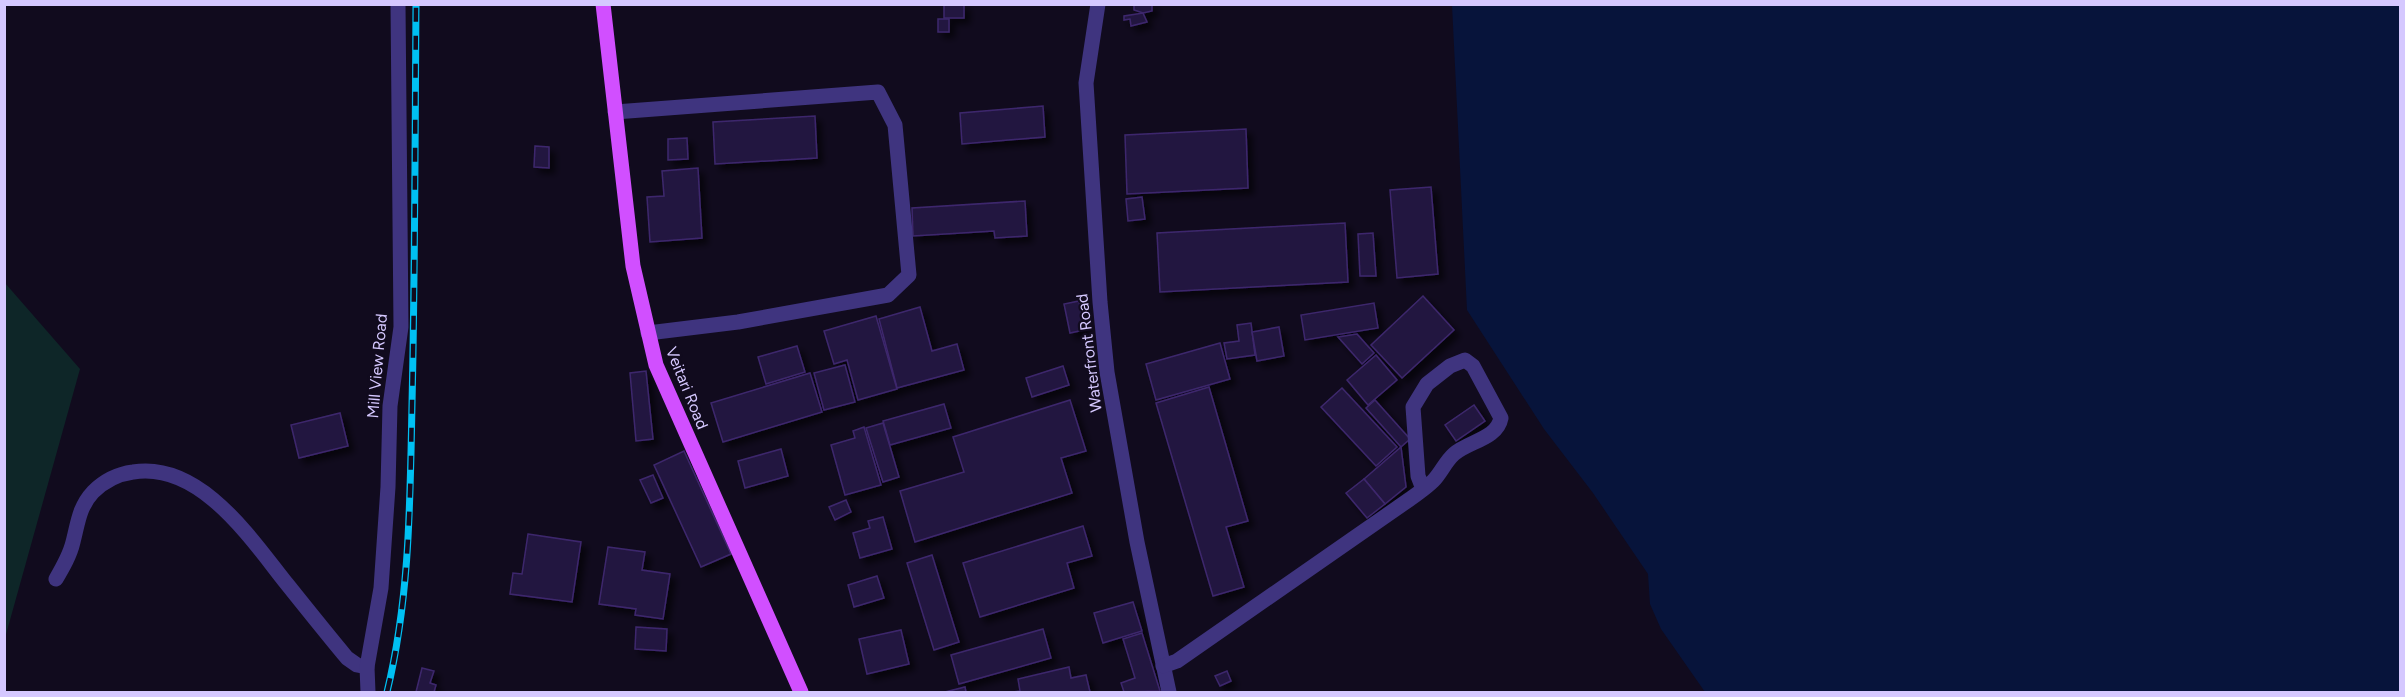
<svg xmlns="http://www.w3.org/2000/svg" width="2405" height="697" viewBox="0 0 2405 697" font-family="Figtree,sans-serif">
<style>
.green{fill:#0e2628}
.water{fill:#07143b}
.building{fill:#241740;stroke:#3d286d;stroke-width:1.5;filter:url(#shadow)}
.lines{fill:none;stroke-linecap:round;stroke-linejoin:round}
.minor{stroke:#3f347f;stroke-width:15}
.major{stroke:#d14fff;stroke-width:15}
.rail-casing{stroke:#00c0f3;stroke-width:7}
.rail{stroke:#110b1e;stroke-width:4.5;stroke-dasharray:14;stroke-linecap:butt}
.labels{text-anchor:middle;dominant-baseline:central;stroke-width:4.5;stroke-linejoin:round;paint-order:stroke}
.street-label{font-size:16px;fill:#d5c8ff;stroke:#110b1e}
</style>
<defs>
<filter id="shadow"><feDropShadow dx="5.5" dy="5.5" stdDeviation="3" flood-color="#0009"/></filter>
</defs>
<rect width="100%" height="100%" fill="#110b1e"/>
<polygon class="green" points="5,283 80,369 5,638"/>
<polygon class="water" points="1452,5 2400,5 2400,692 1705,692 1661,629 1650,604 1648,574 1593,493 1544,429 1467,310"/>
<g class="building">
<rect x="944" y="4" width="20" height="14"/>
<polygon points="1134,4 1152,4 1152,11 1143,13 1134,10"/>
<polygon points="1143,13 1147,22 1131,26 1130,19 1124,20 1124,16"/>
<rect x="938" y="19" width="11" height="13"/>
<polygon points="1043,106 1045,137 962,144 960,113"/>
<polygon points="815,116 817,158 715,164 713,122"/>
<polygon points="1246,129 1248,188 1127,194 1125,135"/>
<polygon points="687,138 688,159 668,160 668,139"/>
<polygon points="535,146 549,147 549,168 534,167"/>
<polygon points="698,168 702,238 650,242 647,197 664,196 662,171"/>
<polygon points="1431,187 1438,274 1397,278 1390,190"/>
<polygon points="1142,197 1145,219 1128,221 1126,199"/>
<polygon points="1025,201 1027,236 995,238 994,231 913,236 912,208"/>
<polygon points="1345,223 1348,282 1160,292 1157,233"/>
<polygon points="1373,233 1376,276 1360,276 1358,234"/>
<polygon points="1423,296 1454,330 1402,378 1371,345"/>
<polygon points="1079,301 1084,330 1070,333 1064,304"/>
<polygon points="1374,303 1378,328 1305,340 1301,315"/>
<polygon points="920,307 932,351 957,344 964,370 897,388 879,319"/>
<polygon points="876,316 897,389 858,400 847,360 834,364 824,331"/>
<polygon points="1251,323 1255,355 1227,359 1224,343 1239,341 1237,325"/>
<polygon points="1279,327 1284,356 1257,361 1252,332"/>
<polygon points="1357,334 1374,353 1362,364 1338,337"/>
<polygon points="1220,343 1230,379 1156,400 1146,364"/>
<polygon points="797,346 805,372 766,384 758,357"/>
<polygon points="1376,355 1397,380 1368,405 1347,380"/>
<polygon points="845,365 855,402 824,410 814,373"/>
<polygon points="1063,366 1069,385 1032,397 1026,378"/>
<polygon points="646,371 653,439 636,441 630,373"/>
<polygon points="810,373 822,412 723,442 711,403"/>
<polygon points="1209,387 1248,521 1226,527 1244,587 1213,596 1156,403"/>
<polygon points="1342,388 1397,447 1376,466 1321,407"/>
<polygon points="1070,400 1086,451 1061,458 1072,493 915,542 900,491 964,472 953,437"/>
<polygon points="1375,400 1410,439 1401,447 1366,408"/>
<polygon points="944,404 951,428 890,445 883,421"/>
<polygon points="1474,405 1485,421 1456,441 1445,425"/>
<polygon points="340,413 348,446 299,458 291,425"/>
<polygon points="883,423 899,477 883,482 866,428"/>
<polygon points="864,427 881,485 845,495 831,445 855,438 853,431"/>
<polygon points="1401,447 1406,487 1385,504 1364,479"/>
<polygon points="781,449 788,476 745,488 738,461"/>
<polygon points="684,451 731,554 701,567 654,465"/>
<polygon points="653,475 663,498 651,503 640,480"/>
<polygon points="1364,479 1385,504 1367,518 1346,493"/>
<polygon points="846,500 851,512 835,520 829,507"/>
<polygon points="883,517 892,549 860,558 853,533 870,528 868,521"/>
<polygon points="1083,526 1092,556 1067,563 1074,588 980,617 963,563"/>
<polygon points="528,534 581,542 572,602 510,594 513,573 522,574"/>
<polygon points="608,547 645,552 642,570 670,574 663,619 635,615 636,609 599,604"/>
<polygon points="932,555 959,642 934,650 907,563"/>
<polygon points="877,576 884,598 854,607 848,585"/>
<polygon points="1133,602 1142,631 1103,643 1094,613"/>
<polygon points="636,627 667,629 666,651 635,649"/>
<polygon points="1043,629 1051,658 959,684 951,655"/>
<polygon points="901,630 909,664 867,674 859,639"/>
<polygon points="1142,633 1160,691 1124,692 1121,683 1135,678 1123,639"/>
<polygon points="1069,667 1071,678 1086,675 1090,692 1013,692 1020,691 1018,679"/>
<polygon points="422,668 434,671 430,683 436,685 434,692 416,692"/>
<polygon points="1227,671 1231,681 1220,686 1215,676"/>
<polygon points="965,687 966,692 945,692"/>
</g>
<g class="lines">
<g class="minor">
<polyline points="1098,4 1086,83 1100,302 1107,372 1137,542 1169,692"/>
<polyline points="615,112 878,92 895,125 909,275 888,295 738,322 648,333"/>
<path d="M 56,579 C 63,567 70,555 73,542 C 78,523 79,507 93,492 C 104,481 118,474 133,472 C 200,461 251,539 287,584 C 307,609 327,634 347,658 L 357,665 L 367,667"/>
<path d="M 1163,666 L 1177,661 L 1410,499 C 1418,493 1426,488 1433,481 C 1441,473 1445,462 1454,454 C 1469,441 1497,439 1501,418 L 1473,366 L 1465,360 L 1450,366 L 1427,384 L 1413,407 L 1418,476 L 1423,489"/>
<polyline points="368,692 367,667 381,588 388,487 390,406 401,327 398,4"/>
</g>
<polyline class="major" points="603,4 633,266 656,365 801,692"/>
<defs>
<path id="rail" d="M 387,692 C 410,597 410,501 412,404 C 415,271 415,138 416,4"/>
</defs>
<use href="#rail" class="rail-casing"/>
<use href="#rail" class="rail"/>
</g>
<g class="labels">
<g class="street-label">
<text transform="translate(1089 353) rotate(-97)">Waterfront Road</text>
<text transform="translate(377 366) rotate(-85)">Mill View Road</text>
<text transform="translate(687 388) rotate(68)">Veitari Road</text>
</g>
</g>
<rect width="2405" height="697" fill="none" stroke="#d5c8ff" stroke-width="12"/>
</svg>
